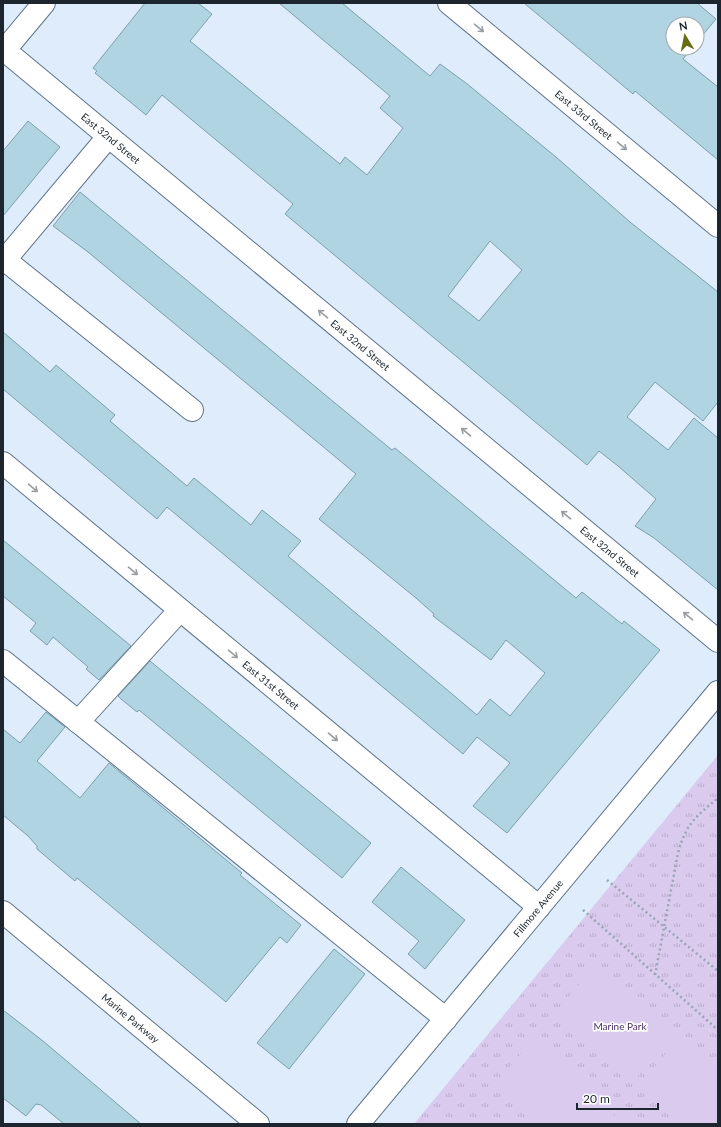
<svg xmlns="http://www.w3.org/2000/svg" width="721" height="1127" viewBox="0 0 721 1127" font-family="Lato,sans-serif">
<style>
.grass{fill:url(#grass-tufts)}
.garden{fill:#dacaed}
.building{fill:#b0d4e2;stroke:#7c9fac;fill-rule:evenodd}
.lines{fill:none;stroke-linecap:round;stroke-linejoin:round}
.minor-casing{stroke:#5e7389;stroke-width:24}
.path{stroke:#99a5b3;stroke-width:2.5;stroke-dasharray:2 3;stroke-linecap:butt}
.minor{stroke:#fff;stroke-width:22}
.oneway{stroke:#999da1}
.labels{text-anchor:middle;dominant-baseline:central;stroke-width:3.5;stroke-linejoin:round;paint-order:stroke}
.street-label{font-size:10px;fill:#1d262f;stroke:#fff}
.park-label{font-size:10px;fill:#4b3065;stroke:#fff}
</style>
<defs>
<pattern id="grass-tufts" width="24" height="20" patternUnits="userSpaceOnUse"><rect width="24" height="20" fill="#dacaed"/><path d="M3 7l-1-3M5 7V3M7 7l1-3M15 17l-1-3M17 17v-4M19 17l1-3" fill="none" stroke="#bbadcc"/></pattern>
</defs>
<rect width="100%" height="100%" fill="#deecfc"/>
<polygon class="grass" points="718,755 718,1124 414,1124"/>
<g class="garden">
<polygon points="596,964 676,1030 636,1078 556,1012"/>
<polygon points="537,1034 618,1100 598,1124 550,1124 498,1081"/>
<polygon points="681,1035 718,1065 718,1124 692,1124 642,1082"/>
<polygon points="623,1105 646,1124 607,1124"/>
</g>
<g class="building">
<path d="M 145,3 L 198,3 L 212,14 L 190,41 L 340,164 L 345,157 L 367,175 L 403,128 L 380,108 L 390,96 L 279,3 L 342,3 L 430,76 L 440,64 L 466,83 L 556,157 L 630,222 L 718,292 L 718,402 L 703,421 L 655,382 L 627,417 L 668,450 L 694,418 L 718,438 L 718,590 L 654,538 L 635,526 L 656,499 L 618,466 L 599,451 L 587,465 L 285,214 L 293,204 L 162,95 L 146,115 L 95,73 L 97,71 L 93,68 ZM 490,241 L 522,270 L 479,321 L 448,296 Z"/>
<polygon points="524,3 697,3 716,19 697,42 697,24 673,24 673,48 692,48 683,59 718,87 718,160 635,91 633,94"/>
<polygon points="28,121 60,147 3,216 3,151"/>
<polygon points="80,192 364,427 392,450 395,448 576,598 582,592 622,624 624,621 660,650 507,833 473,806 510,763 477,737 463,754 167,507 157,519 3,389 3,332 50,372 56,365 115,415 110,421 187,486 194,478 251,525 262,510 301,541 288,556 477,715 490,699 510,716 545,673 506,640 491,660 433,616 434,614 416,598 319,519 356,474 88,252 53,226"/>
<polygon points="3,540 131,646 99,680 86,669 88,667 53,637 47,645 30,631 36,623 3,596"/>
<polygon points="150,661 371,843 342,878 139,710 137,712 121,699 118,696"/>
<polygon points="46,712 65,727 37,761 80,798 109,763 242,873 240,875 301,925 287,943 280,937 226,1002 100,897 77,878 75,881 37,849 37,846 28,836 3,815 3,729 20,743"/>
<polygon points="401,867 465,920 425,969 408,954 419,941 372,902"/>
<polygon points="334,949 365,974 289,1069 257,1043"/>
<polygon points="3,1010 43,1041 141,1124 64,1124 41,1105 36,1104 26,1116 3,1098"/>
</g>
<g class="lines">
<defs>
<g id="minor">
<path id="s1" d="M 449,3 L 718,226"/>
<path id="s2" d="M 3,49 L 718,641"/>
<polyline points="3,52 44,3"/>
<polyline points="5,260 192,410"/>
<polyline points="3,262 108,137"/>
<path id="s3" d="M 3,463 L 539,907"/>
<polyline points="3,661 446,1019"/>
<polyline points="78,722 180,610"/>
<path id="s4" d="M 3,912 L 258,1124"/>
<path id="s5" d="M 358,1124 L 718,692"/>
</g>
</defs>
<use href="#minor" class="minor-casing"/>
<g class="path">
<polyline points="607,880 718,971"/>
<polyline points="583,910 718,1030"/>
<path d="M 655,975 L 678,853 C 686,824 695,817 718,798"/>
</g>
<use href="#minor" class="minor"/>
</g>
<defs><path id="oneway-shaft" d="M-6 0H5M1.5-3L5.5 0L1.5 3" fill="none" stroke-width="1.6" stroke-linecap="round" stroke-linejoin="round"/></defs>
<g class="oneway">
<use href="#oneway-shaft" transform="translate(479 28) rotate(40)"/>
<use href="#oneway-shaft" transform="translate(622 146) rotate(40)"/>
<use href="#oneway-shaft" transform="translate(323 314) rotate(-140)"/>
<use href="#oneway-shaft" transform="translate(466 432) rotate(-140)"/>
<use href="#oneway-shaft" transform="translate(33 488) rotate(40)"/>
<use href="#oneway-shaft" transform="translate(566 515) rotate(-140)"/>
<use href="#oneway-shaft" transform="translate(133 571) rotate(40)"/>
<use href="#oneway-shaft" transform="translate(688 616) rotate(-140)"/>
<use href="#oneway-shaft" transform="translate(233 654) rotate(40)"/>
<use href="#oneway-shaft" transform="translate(333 737) rotate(40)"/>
</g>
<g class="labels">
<g class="street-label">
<text stroke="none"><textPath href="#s1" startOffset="175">East 33rd Street</textPath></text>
<text stroke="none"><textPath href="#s2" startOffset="140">East 32nd Street</textPath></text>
<text stroke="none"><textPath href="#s2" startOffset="464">East 32nd Street</textPath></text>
<text stroke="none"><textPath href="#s2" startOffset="788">East 32nd Street</textPath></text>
<text stroke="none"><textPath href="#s3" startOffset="348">East 31st Street</textPath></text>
<text stroke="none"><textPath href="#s5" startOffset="281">Fillmore Avenue</textPath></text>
<text stroke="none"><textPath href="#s4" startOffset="166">Marine Parkway</textPath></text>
</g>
<g class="park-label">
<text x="620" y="1026">Marine Park</text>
</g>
</g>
<rect width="721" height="1127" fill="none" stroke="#1d262f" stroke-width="8"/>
<g transform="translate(685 36) rotate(350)"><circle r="19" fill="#ffffff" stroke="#a5a8ac"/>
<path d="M0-3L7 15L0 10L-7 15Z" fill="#676d12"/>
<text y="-6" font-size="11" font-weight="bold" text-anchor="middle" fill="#1d262f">N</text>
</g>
<path d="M577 1103v6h81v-6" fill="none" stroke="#1d262f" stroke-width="2"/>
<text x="583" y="1103" font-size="12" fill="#1d262f" stroke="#ffffff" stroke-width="3" paint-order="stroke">20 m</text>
</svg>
